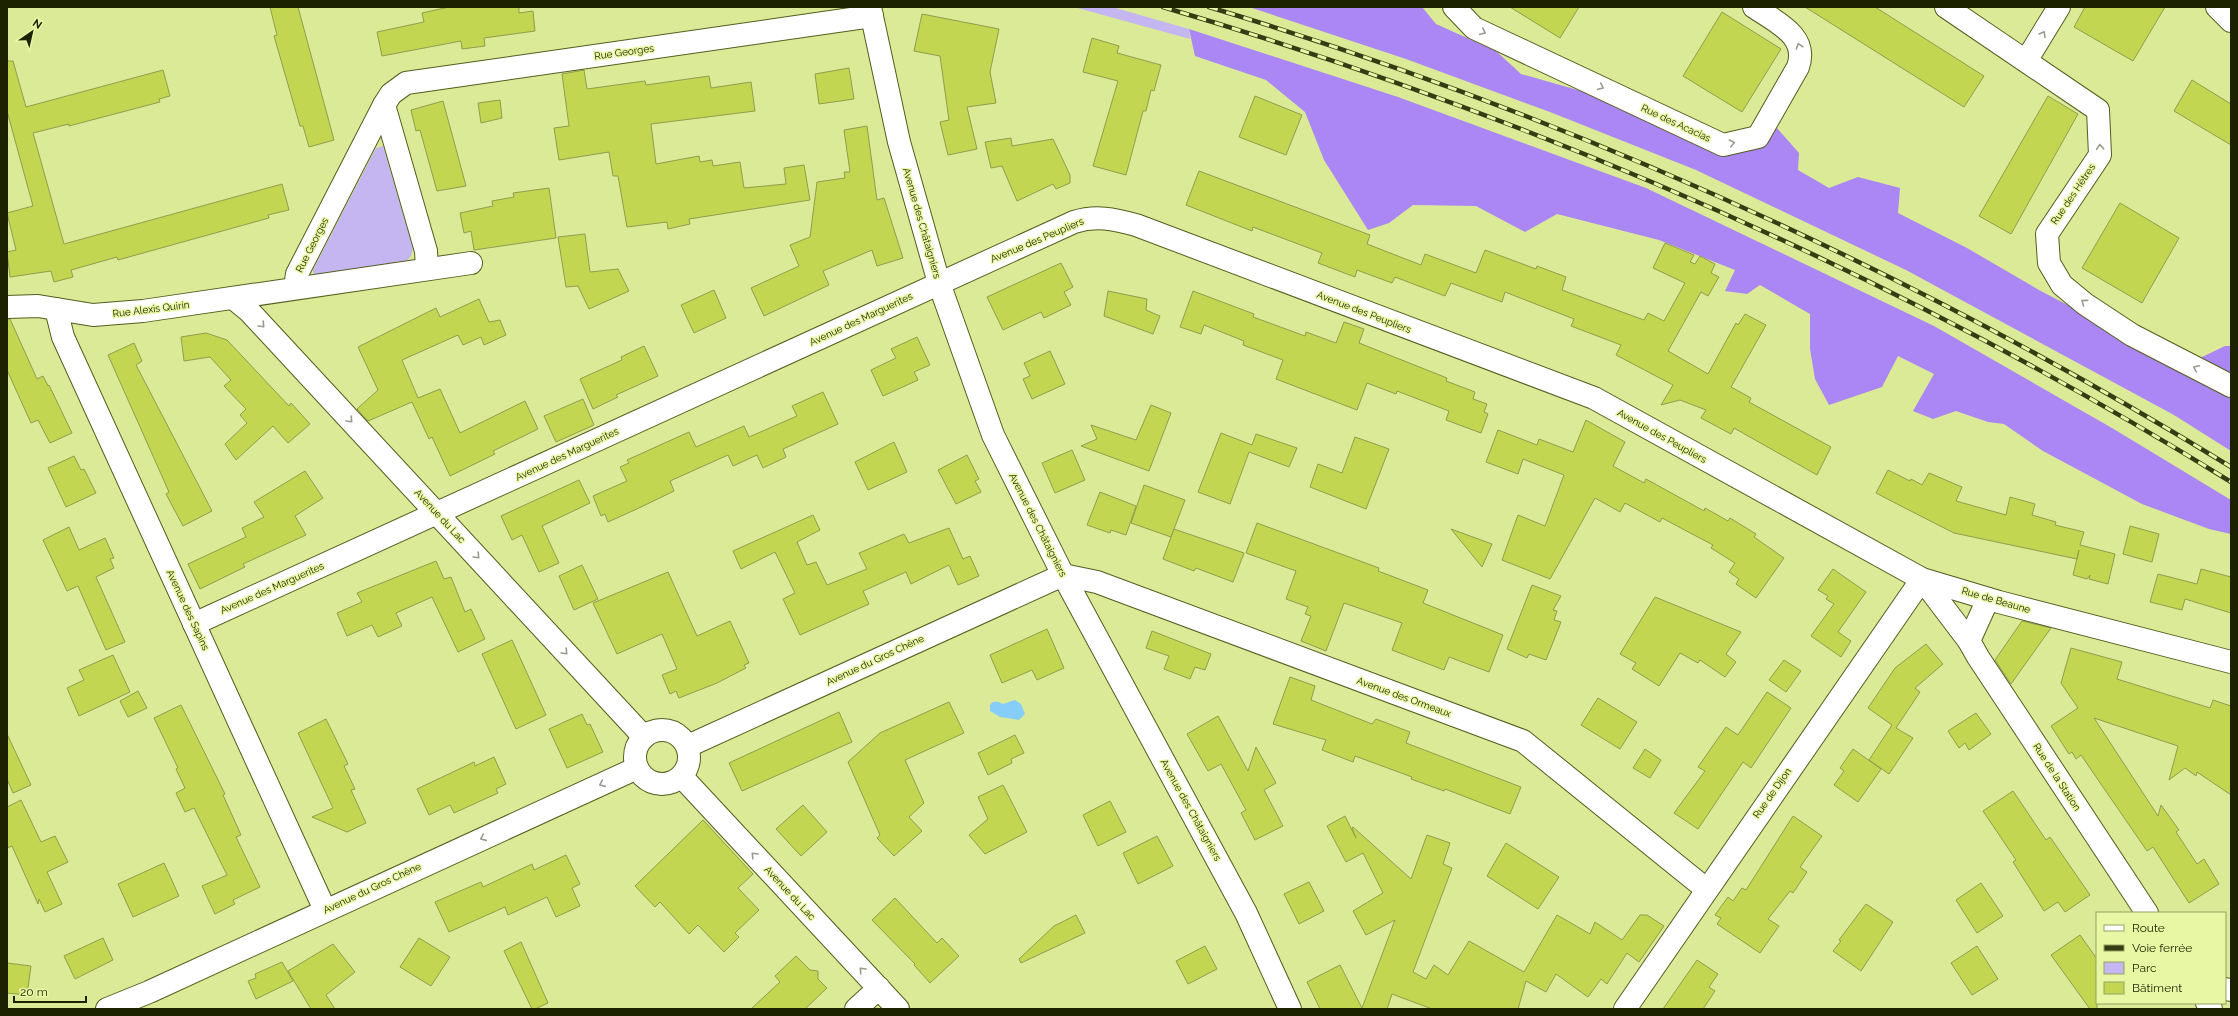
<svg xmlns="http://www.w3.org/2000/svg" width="2238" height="1016" viewBox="0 0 2238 1016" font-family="Raleway,sans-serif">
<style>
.green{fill:#c5b5f1}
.forest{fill:#aa87f4}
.water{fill:#87cdf9}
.building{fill:#c3d652;stroke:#909d4c}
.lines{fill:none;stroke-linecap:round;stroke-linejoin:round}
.minor-casing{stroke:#545d1f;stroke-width:24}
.minor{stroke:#fff;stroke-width:22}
.rail-casing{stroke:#353b13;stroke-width:4.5}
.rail{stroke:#e8f7a3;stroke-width:3;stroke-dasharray:9;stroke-linecap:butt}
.oneway{stroke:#999b8c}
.labels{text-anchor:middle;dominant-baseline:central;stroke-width:3;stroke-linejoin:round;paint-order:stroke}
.street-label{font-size:10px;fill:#1c2100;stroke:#e8f7a3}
</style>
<rect width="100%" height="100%" fill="#dbea96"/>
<g class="green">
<polygon points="1074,7 1112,7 1189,29 1190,39"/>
<polygon points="383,146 413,248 411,256 405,263 314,277 313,270 376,148"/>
</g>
<g class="forest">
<polygon points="1249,7 1422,7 1436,24 1496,51 1521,74 1634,106 1751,150 1776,127 1799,153 1798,170 1829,188 1858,177 1900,188 1898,213 1967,248 2039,290 2098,321 2200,358 2225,346 2231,346 2231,451 2174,415 1906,270 1696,170 1550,112 1406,59"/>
<polygon points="1189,29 1398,97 1646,188 1934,326 2112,428 2231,500 2231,534 2209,529 2142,504 2043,451 2004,424 1988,422 1956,411 1933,419 1913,411 1934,374 1898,356 1882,387 1829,405 1815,379 1810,349 1810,314 1760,285 1747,294 1725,291 1735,270 1659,240 1557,214 1525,232 1476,206 1413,205 1389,223 1368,230 1324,160 1305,112 1266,80 1195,56"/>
</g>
<path class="water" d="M 1015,700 L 1021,704 L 1025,714 L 1019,720 L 1000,717 L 990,711 L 990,705 C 994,699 998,702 1003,704 Z"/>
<g class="building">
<polygon points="270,7 298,7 334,140 309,147 303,126 300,126 274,36 277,35"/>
<polygon points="449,7 519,7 519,13 533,11 535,31 484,38 485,46 462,49 461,41 382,56 377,32 424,22 422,13"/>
<polygon points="1510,7 1579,7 1560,38"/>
<polygon points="1805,7 1875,7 1984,76 1964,107"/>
<polygon points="2085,7 2165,7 2133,61 2074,27"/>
<polygon points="1722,12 1781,49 1742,112 1683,76"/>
<polygon points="922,14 999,29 990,72 996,103 967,107 977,149 948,155 940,122 949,120 940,56 914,51"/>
<polygon points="1092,38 1119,46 1117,53 1161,65 1154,91 1151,90 1146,111 1143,111 1126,175 1093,166 1118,81 1083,72"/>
<polygon points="7,61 13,61 26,107 163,70 170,96 159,99 160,102 69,126 69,124 33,133 64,244 282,184 289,210 268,215 269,218 118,260 117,257 71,270 73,277 54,282 51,271 10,277 7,252 16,250 7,213 33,206 7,111"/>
<polygon points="849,68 854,99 819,104 815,74"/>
<polygon points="584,70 587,89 645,81 646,85 709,76 711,88 751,82 755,111 651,124 656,164 699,156 700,162 712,160 713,166 740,162 744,188 786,184 784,168 804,165 810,200 689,219 690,224 668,229 667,222 627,227 618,176 613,176 609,152 559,160 554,128 569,126 562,74"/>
<polygon points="2192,80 2231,104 2231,145 2174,111"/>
<polygon points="1255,96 1302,115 1286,155 1239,137"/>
<polygon points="2048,96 2078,114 2011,234 1979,216"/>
<polygon points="500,100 502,118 481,123 478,103"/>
<polygon points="443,101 466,186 437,191 420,130 416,131 411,110"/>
<polygon points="867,126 877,200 884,198 903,258 877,266 872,250 823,271 829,285 764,316 751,288 799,266 790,245 810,237 817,182 845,178 844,172 850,172 844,130"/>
<polygon points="1011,138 1012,146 1053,139 1070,175 1070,183 1056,189 1053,184 1017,201 1002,166 991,168 985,142"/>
<polygon points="1199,171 1370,235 1367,244 1421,265 1425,254 1476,273 1485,250 1536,269 1537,266 1566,277 1562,290 1644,320 1648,313 1664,321 1685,283 1653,268 1665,243 1694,255 1690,262 1695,264 1700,256 1715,264 1711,273 1719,277 1708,296 1701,292 1668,351 1708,374 1736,323 1738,325 1745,314 1766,325 1731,387 1751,398 1749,402 1831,447 1817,475 1734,428 1731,434 1701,418 1706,410 1680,400 1661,405 1673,385 1616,355 1621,345 1571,326 1574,319 1505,292 1502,302 1451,283 1445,296 1395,277 1392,283 1357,270 1355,277 1318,263 1322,253 1253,227 1252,231 1186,205"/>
<polygon points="549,188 556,238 474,250 471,231 464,233 460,213 493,206 492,201 514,197 513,193"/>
<polygon points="2120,203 2179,238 2142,303 2082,268"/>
<polygon points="585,234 590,272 618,269 629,291 589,309 578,286 566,287 558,237"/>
<polygon points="1061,263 1073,287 1064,292 1071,305 1044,318 1041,312 1003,330 987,297"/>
<polygon points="714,290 726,318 694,333 681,305"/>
<polygon points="1108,291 1147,299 1146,310 1160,316 1153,334 1104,316"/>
<polygon points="1193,291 1254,314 1253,317 1305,336 1306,332 1336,343 1344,322 1364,329 1359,343 1447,378 1446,381 1475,392 1473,399 1487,404 1484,412 1488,414 1481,433 1446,420 1449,411 1397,391 1396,394 1367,383 1357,410 1276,379 1283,360 1243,345 1244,341 1204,325 1201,334 1180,327"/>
<polygon points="479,299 489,322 500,320 506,335 484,345 481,337 463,345 458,335 402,360 418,398 440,389 460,433 525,401 538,429 493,451 495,454 450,476 432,437 429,439 412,402 368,421 357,409 378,390 358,347 436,308 440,317"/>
<polygon points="7,319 10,319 37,379 43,376 48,386 49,385 72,433 50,443 38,420 31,423 7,370"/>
<polygon points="206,333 227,340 289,406 291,403 310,424 288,443 273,426 236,460 225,444 247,423 240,415 246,409 224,386 231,380 210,357 184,361 181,337"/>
<polygon points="917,337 930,365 914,372 918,380 883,396 871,370 896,358 891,349"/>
<polygon points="134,343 142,361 136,365 212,511 183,526 166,494 169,492 108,355"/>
<polygon points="644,346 658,376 616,395 618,397 593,409 580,379 622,360 621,357"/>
<polygon points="1050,351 1065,384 1032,399 1023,379 1030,376 1024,363"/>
<polygon points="823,392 838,424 783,449 786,457 763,468 757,455 733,466 728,455 670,481 674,491 639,508 608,522 605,514 601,516 593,496 627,481 620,467 629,463 627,460 689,432 696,447 744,426 749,437 797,416 792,406"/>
<polygon points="583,399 594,425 556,442 544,416"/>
<polygon points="1151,405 1171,413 1149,471 1081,446 1097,439 1091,425 1136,440"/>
<polygon points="1586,420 1625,442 1613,466 1644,483 1646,479 1704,511 1705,508 1728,521 1730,518 1756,534 1754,537 1784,558 1756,598 1736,584 1739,579 1729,572 1735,563 1711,548 1713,545 1662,518 1660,522 1625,503 1620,512 1595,498 1550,579 1502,560 1518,515 1545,526 1564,475 1523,459 1518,474 1486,462 1498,430 1537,445 1539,439 1573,452"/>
<polygon points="1221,433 1252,445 1256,434 1297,448 1289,467 1249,452 1230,504 1198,492"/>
<polygon points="1355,437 1389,449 1366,509 1310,487 1318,464 1342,473"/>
<polygon points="894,442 907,472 868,490 855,462"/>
<polygon points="1072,450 1085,480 1055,493 1042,463"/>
<polygon points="967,455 979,479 975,481 981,492 956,504 938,470"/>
<polygon points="74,456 81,470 84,469 96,493 66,507 48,468"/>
<polygon points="1888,470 1910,481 1911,479 1922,485 1929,473 1962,487 1956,501 2006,515 2010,497 2035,504 2032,515 2056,522 2055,525 2084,532 2080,545 2115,554 2108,584 2089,579 2090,575 2087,579 2073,575 2079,550 2077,559 1954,533 1899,505 1876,493"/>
<polygon points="305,471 323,498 295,516 306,535 243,564 245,567 200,589 188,564 246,537 242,528 264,517 254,502"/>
<polygon points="579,480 590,503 542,526 559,563 539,572 522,535 512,540 501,516"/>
<polygon points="1144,485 1185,500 1171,537 1131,523"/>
<polygon points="1100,492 1136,506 1126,535 1111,530 1110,533 1087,525"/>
<polygon points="813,515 820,530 797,542 807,565 816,562 827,585 867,569 859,553 904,534 909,543 949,528 963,559 970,556 979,576 958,585 949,565 911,584 906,572 863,591 869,604 800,635 783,599 795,593 775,552 741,569 733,551"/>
<polygon points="1257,523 1379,568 1378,571 1428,590 1423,603 1503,635 1489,672 1449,657 1444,670 1392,650 1402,623 1344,603 1326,651 1301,641 1311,616 1305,614 1308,607 1286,599 1296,571 1246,553"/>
<polygon points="2130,526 2159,534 2152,562 2123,554"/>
<polygon points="69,527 79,550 105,538 114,558 110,559 114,568 96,577 125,642 106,650 78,586 67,591 43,540"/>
<polygon points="1174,529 1244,553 1233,582 1196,568 1194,571 1163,559"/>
<polygon points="1451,529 1492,544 1482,567"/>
<polygon points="436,561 444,579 451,577 465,612 471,609 485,639 458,652 432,597 396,613 402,626 378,637 372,625 347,636 337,613 362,602 357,593"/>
<polygon points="582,565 598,599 574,610 559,576"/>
<polygon points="1833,569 1866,592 1838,632 1851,641 1841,657 1811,636 1834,604 1826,599 1828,596 1818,590"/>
<polygon points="2201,569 2231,577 2231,613 2185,599 2182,610 2150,602 2158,574 2197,584"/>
<polygon points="668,572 697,636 730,621 749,663 744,665 746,668 717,683 679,698 676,691 670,694 662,675 677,669 662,634 617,654 593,603"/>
<polygon points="1532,585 1561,596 1553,610 1557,611 1554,620 1561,622 1546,660 1529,654 1527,658 1507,649"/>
<polygon points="1655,597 1741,632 1726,654 1736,662 1725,677 1700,660 1698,663 1680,653 1659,686 1632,669 1636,663 1620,654"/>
<polygon points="2022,621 2051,628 2011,684 1995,660"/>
<polygon points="1047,629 1064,668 1037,680 1032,670 1002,683 990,655"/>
<polygon points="1152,631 1211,654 1205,670 1195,667 1190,679 1164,669 1169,656 1146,648"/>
<polygon points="512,640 546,715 516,729 482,654"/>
<polygon points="1926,644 1943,664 1915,688 1920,692 1896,728 1913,738 1889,774 1869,760 1892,725 1868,708 1895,668"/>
<polygon points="2071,648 2122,662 2117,679 2210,708 2213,700 2231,706 2231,795 2197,772 2196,776 2185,768 2169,780 2178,746 2094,718 2158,816 2161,805 2179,830 2176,832 2197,864 2204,859 2219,884 2189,903 2153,847 2147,851 2081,755 2076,759 2072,752 2069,754 2051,726 2078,708 2061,683"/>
<polygon points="113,655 130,692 79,716 67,688 84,680 79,670"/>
<polygon points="1784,660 1801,671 1786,692 1769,680"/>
<polygon points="1290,677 1315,686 1311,700 1372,724 1376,719 1410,732 1406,743 1521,787 1510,814 1445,789 1444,791 1411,779 1412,777 1355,756 1353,762 1322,750 1326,740 1273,724"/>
<polygon points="138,691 147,708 128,717 120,701"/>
<polygon points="1767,692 1791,708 1751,768 1743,762 1698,829 1674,813 1705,771 1698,767 1726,727 1738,735"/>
<polygon points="1598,698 1637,722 1620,749 1581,725"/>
<polygon points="949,702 964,733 905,760 924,803 909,817 922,831 894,856 877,838 880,835 848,762 880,733"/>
<polygon points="181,705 225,794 223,795 241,835 236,837 260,887 233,900 235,904 215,914 202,886 227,875 194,808 185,812 176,793 185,788 176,769 178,768 154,718"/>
<polygon points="839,712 852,742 742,791 729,763"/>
<polygon points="1976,713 1991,734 1969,750 1965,743 1959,748 1948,731"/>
<polygon points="582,714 587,725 590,724 603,752 567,768 549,729"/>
<polygon points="1218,716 1248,771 1256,747 1276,783 1264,790 1283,826 1255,840 1241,813 1246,810 1221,764 1208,771 1187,734"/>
<polygon points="326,719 348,764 344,766 355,789 351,790 366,823 347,832 312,817 333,808 298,733"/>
<polygon points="7,734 31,785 13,793 7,779"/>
<polygon points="1015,735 1024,753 1011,759 1012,763 988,775 978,753"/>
<polygon points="1645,749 1661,760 1650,778 1633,768"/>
<polygon points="1853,749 1881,769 1858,802 1834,785 1844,771 1840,768"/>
<polygon points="494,757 506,784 496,789 498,793 454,813 450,805 429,815 417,789 474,762 475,766"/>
<polygon points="1003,785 1027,832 985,854 969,835 988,819 978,797"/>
<polygon points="2013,791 2046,840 2050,837 2090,895 2065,912 2058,902 2044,911 2013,862 2016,860 1983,811"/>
<polygon points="21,800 41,842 55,836 68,862 47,872 62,904 45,912 39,899 38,904 12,846 7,848 7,807"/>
<polygon points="1110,801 1126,832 1098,846 1083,815"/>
<polygon points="803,805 827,832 801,856 776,829"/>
<polygon points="1345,816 1356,838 1352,828 1353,827 1411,879 1427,835 1450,843 1443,864 1452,868 1413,972 1426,979 1434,965 1448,975 1469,941 1524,972 1557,915 1590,934 1595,922 1622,940 1640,915 1647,915 1664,926 1639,962 1627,953 1607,984 1601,979 1588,997 1556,974 1546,992 1526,981 1518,1009 1432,1009 1392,994 1387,1009 1320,1009 1307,982 1340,965 1362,1008 1395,920 1366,935 1353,911 1383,893 1363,853 1346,862 1327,826"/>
<polygon points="1793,816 1822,836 1800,867 1807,872 1793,893 1790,891 1768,919 1779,926 1760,953 1717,924 1721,918 1715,915 1728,897 1733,901 1742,888 1746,890"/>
<polygon points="703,820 753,874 738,888 759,910 735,933 739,937 724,952 698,925 689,934 660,902 655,907 635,886"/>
<polygon points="1157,836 1173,866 1138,884 1123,853"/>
<polygon points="1506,843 1559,877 1538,909 1487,876"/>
<polygon points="566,855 580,884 572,888 580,906 556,917 547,897 508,915 505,907 449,932 435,902 481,882 483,887 532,864 534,870"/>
<polygon points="164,863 179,896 133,917 118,884"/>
<polygon points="1309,882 1324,911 1299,924 1284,894"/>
<polygon points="1981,883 2003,916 1977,933 1956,900"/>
<polygon points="895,898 937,943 942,938 959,956 930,983 914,965 915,964 872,920"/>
<polygon points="1866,904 1893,922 1861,971 1833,951 1841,941 1839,940"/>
<polygon points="1076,915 1085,933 1021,963 1019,959 1054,926"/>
<polygon points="2080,935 2097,959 2097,1009 2090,1009 2051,955"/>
<polygon points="103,938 113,960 75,979 64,956"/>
<polygon points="419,938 450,957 431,986 400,967"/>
<polygon points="521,942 548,1003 535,1009 532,1009 504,951"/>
<polygon points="333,944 355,972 326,995 335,1009 311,1009 288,971"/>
<polygon points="1205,946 1217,969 1188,984 1176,961"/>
<polygon points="1977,946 1998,979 1972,995 1951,963"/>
<polygon points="796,956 810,970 818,971 818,979 827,988 805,1009 751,1009 780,982 775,976"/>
<polygon points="1697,960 1718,974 1709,987 1715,991 1703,1009 1663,1009"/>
<polygon points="282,962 293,981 256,999 248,981 256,978 255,974"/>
<polygon points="7,963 31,966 27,995 7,993"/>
</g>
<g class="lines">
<defs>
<g id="minor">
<polyline points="870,7 899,142 939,283 993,435 1063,575 1246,913 1290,1009"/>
<path d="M 1454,7 L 1474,28 L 1723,145 L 1758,137 L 1798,67 C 1809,36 1776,22 1754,7"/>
<polyline points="1946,7 2098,110 2100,155 2047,234 2049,263 2062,285 2085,304 2132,335 2231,386"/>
<polyline points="2217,7 2231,21"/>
<polyline points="2026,61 2059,7"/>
<polyline points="384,105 426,251 427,269"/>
<polyline points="295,287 297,274 384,105 391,94 406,83 872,16"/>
<polyline points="233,298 249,311 644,737"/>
<polyline points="7,307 38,306 93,315 143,311 471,263"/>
<polyline points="56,309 63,337 325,910"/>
<polyline points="1988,599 1969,641 1978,657 2147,913"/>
<path d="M 194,624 L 1074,222 C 1096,215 1114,219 1136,225 L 1594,398 L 1922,579 L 1999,602 L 2231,662"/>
<circle cx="662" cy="757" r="27"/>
<polyline points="688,746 1063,575 1097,582 1523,741 1706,889"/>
<polyline points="682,777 898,1009"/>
<polyline points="2225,989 2231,990"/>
<polyline points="2207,1003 2211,1009"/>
<polyline points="107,1009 149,992 637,768"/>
<polyline points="856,1009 879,988"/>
<polyline points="1625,1009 1922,579 1969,641"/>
</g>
</defs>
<use href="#minor" class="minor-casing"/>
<use href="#minor" class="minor"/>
<defs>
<g id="rail">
<path d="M 1163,7 C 1538,118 1899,276 2231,482"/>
<path d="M 1209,7 C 1568,115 1912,271 2231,467"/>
</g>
</defs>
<use href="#rail" class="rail-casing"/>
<use href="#rail" class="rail"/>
</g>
<defs><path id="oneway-chevron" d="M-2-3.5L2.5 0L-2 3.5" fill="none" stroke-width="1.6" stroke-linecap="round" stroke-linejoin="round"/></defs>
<g class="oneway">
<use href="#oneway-chevron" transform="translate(1483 32) rotate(25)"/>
<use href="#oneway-chevron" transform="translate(2043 34) rotate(-59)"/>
<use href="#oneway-chevron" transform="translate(1799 46) rotate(-109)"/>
<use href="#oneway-chevron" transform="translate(1601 87) rotate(25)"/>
<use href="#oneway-chevron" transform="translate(1732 143) rotate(-12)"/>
<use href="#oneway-chevron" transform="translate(2100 147) rotate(-93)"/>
<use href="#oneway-chevron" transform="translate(2084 302) rotate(-143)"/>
<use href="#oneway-chevron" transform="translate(262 325) rotate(47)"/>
<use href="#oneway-chevron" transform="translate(2196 368) rotate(-153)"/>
<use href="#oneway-chevron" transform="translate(350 420) rotate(47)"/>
<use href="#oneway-chevron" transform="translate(477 556) rotate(47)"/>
<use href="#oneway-chevron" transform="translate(565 652) rotate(47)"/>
<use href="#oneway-chevron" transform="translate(602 784) rotate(156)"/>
<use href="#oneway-chevron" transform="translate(483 838) rotate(156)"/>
<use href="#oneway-chevron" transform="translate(754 855) rotate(-133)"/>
<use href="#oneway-chevron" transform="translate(862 970) rotate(-133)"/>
</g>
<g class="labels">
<g class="street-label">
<text transform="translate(624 52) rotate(-8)">Rue Georges</text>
<text transform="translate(1676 123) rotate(25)">Rue des Acacias</text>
<text transform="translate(2073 194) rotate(-56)">Rue des Hêtres</text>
<text transform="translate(922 223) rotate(74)">Avenue des Châtaigniers</text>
<text transform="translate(1037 240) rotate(-23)">Avenue des Peupliers</text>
<text transform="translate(312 245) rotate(-63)">Rue Georges</text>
<text transform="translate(151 309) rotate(-7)">Rue Alexis Quirin</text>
<text transform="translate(1364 312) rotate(21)">Avenue des Peupliers</text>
<text transform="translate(861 319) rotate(-25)">Avenue des Marguerites</text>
<text transform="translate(1662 436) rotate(29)">Avenue des Peupliers</text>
<text transform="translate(567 454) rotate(-25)">Avenue des Marguerites</text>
<text transform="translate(440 516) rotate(47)">Avenue du Lac</text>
<text transform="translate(1038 525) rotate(63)">Avenue des Châtaigniers</text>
<text transform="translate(272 588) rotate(-24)">Avenue des Marguerites</text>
<text transform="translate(1996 600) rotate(16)">Rue de Beaune</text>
<text transform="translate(188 610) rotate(65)">Avenue des Sapins</text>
<text transform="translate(875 660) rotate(-25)">Avenue du Gros Chêne</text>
<text transform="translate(1404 697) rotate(20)">Avenue des Ormeaux</text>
<text transform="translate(2057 777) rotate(57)">Rue de la Station</text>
<text transform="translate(1772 793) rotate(-55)">Rue de Dijon</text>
<text transform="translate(1191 810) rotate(61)">Avenue des Châtaigniers</text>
<text transform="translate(372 888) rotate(-25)">Avenue du Gros Chêne</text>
<text transform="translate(790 893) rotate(47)">Avenue du Lac</text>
</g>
</g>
<rect width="2238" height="1016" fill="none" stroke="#1c2100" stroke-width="16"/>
<rect x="2096" y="912" width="130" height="92" fill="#e8f7a3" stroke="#96a162"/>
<rect x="2104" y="925" width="20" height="6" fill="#ffffff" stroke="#96a162"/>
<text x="2132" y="932" font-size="12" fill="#1c2100">Route</text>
<rect x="2104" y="945" width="20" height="6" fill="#353b13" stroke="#96a162"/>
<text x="2132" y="952" font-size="12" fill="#1c2100">Voie ferrée</text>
<rect x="2104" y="962" width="20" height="12" fill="#c5b5f1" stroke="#96a162"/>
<text x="2132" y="972" font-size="12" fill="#1c2100">Parc</text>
<rect x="2104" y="982" width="20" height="12" fill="#c3d652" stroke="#96a162"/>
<text x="2132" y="992" font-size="12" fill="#1c2100">Bâtiment</text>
<g transform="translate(32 32) rotate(34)" stroke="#e8f7a3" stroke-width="3" paint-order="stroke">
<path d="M0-3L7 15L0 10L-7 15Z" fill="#1c2100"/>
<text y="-6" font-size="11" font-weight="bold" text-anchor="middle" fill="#1c2100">N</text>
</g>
<path d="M14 996v6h72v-6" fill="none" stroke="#1c2100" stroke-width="2"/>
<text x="20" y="996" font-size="12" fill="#1c2100" stroke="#e8f7a3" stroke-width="3" paint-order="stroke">20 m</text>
</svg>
